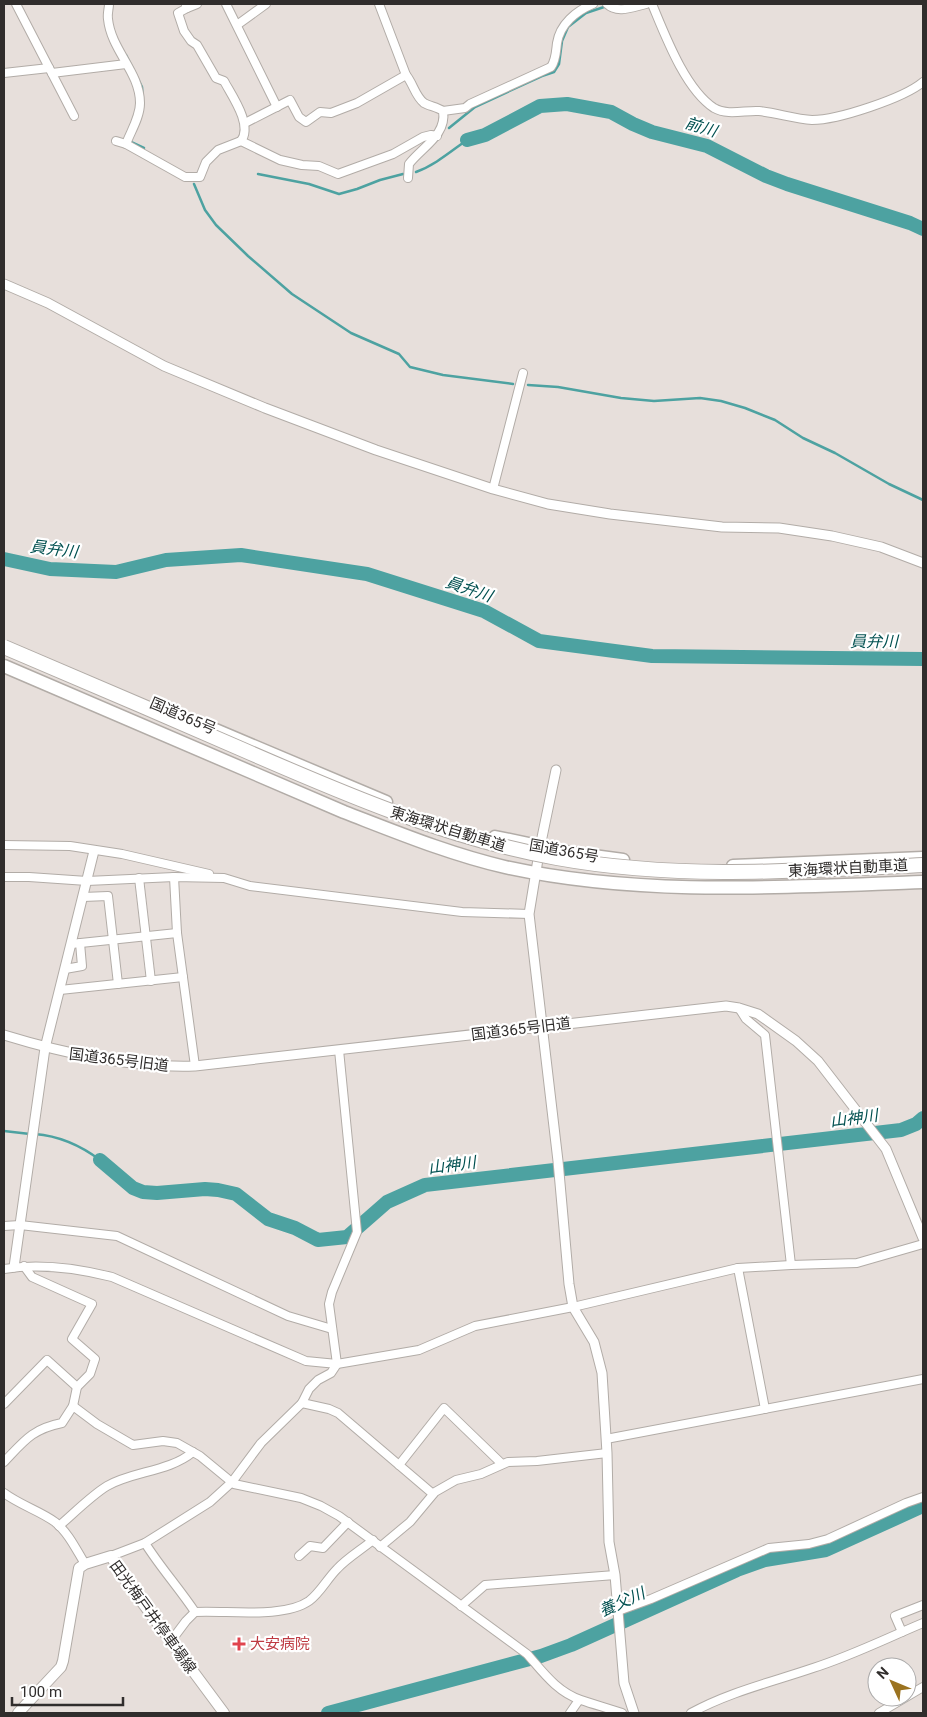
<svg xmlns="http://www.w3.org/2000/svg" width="927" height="1717" viewBox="0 0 927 1717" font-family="Roboto,'Noto Sans JP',sans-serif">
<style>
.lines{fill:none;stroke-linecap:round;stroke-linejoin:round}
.stream{stroke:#4da2a1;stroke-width:2.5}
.river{stroke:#4da2a1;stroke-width:14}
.minor-casing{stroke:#b2aca7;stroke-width:10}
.tertiary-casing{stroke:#b2aca7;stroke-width:11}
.secondary-casing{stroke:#b2aca7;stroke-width:12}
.trunk-casing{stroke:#b2aca7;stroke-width:15}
.minor{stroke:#fff;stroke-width:8}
.tertiary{stroke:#fff;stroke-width:9}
.secondary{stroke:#fff;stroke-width:10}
.trunk{stroke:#fff;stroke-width:12}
.motorway-bridge-casing{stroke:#b2aca7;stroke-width:16;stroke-linecap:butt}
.motorway-bridge{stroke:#fff;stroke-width:14}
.health-dot{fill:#e0444e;stroke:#fff;stroke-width:2}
.labels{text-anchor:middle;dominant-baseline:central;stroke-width:4.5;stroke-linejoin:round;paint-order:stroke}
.street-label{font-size:15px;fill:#302d2c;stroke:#fff}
.health-label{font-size:15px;fill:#be3a42;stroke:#fff;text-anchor:start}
.water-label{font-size:16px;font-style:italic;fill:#005050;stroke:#fff}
</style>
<rect width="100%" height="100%" fill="#e7dfdb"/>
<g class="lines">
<g class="stream">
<polyline points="126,55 142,87 143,105"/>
<polyline points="449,128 475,107 542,76 554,72 559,64 562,41 568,27 586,13 613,4"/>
<polyline points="131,141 131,142 144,148"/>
<path d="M 416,172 C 435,165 450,152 467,140"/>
<polyline points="258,174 309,184 339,194 357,189 380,180 403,174"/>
<polyline points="194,184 205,210 216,225 248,256 292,294 351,333 399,354 410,367 443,375 513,384"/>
<polyline points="528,385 558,387 621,398 654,401 700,398 721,401 745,408 775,420 803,438 835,453 889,484 923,500"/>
<polyline points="4,1131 30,1134"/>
<path d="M 35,1134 C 60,1136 80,1145 100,1160"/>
</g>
<g class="river">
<polyline points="467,140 485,135 540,106 567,104 611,112 633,124 652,132 707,146 766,176 787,184 910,223 923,229"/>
<polyline points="4,559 50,569 116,572 166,560 241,555 367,574 484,611 539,641 652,656 923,659"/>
<polyline points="100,1160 133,1188 143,1192 157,1193 205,1189 218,1190 236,1194 268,1219 295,1228 318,1240 347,1237 387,1202 425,1185 901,1130 916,1124 923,1118"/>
<polyline points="328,1713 541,1656 571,1645 737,1570 765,1560 826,1550 923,1506"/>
</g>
<defs>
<g id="minor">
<polyline points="16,4 74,116"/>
<path d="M 109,4 C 109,9 107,14 108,19 C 111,50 140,72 140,103 C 140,117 131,131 126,144"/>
<polyline points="226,4 277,107"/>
<path d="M 607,4 C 617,14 633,7 646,4"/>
<path d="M 652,4 C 665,35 685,89 714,108 C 728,116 745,110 759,111 C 777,113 795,119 812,120 C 838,120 904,98 923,82"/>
<polyline points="186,6 187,8 197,4"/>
<path d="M 187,8 L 178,13 L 184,31 L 191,41 L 197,45 L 216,78 L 224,81 C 232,96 253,125 241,141"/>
<polyline points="237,25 266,4"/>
<polyline points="4,73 49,68"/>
<polyline points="52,73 126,64"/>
<path d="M 406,75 C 413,83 415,96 424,103 C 429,106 437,107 443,111 C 447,135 422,147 409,164 L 408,178"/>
<path d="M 443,111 L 465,108 L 470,104 L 551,67 C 556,60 556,51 557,43 C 560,24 576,11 593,4"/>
<polyline points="245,123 290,100 299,117 306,122 320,112 331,113 357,103 406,75 379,4"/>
<polyline points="116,141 126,144 185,177 200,177 206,162 218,150 241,141 280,160 302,165 319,166 338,174 393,154 423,137 431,135 437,136"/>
<polyline points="493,489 523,373"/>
<polyline points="4,845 70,846 122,854 209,874"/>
<polyline points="4,877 29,877 87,881 174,877 224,878 250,886 462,912 529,914"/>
<polyline points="174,877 177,933 195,1066"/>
<polyline points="139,878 151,981"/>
<polyline points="83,897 108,896 118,984"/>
<polyline points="71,944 177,933"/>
<polyline points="65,969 82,966 80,943"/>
<polyline points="60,990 183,977"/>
<polyline points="739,1008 746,1019 765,1035 791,1265"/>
<polyline points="4,1226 20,1225 117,1236 288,1316 332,1329"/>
<polyline points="24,1266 32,1277 92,1304 72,1339 95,1359 90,1374 77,1387 73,1406"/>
<polyline points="738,1268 765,1409"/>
<path d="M 4,1269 C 40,1263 76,1268 112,1277 L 306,1361 L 337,1364 L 419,1350 L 475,1326 L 573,1307 L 738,1268 L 791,1265 L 857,1263 L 923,1244"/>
<polyline points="302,1403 329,1409 338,1413 433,1494"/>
<polyline points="4,1404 47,1360 77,1387"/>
<polyline points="606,1439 923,1379"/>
<path d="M 4,1462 C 24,1441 32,1429 62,1423 L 73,1406 L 97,1424 L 133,1445 L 163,1441 L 177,1443 L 200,1456 L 234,1484 L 301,1498 L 321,1506 L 339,1516 L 527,1654 C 543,1672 557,1692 581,1700 C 595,1705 608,1708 622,1713"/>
<polyline points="399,1465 444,1408 502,1464"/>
<path d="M 4,1493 C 20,1505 40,1511 55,1522 C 68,1532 77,1551 85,1564"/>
<path d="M 59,1526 C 73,1514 92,1495 107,1486 C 133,1471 169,1472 193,1452"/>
<path d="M 145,1543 C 160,1567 179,1588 195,1612"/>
<polyline points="380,1547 410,1522 435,1492 456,1480 481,1474 508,1462 537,1461 607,1453"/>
<polyline points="111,1556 145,1543 210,1502 232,1482 261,1443 302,1403 309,1389 318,1380 331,1373 337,1364 329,1304 332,1292 357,1232 339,1050"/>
<polyline points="299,1556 310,1546 323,1548 348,1522"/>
<polyline points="461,1606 485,1585 615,1575"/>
<polyline points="618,1611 651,1599 769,1548 809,1544 828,1539 906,1503 923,1497"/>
<polyline points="902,1632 895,1616 923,1605"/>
<path d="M 171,1641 L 186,1621 L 195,1612 C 226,1610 283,1619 309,1601 C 320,1593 327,1579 337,1569 C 347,1558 361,1550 373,1540"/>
<polyline points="570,1713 579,1700"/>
<path d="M 691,1713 C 729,1692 772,1682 813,1668 C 851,1656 887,1638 923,1623"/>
<polyline points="879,1713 923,1687"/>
</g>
<g id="tertiary">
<polyline points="4,284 48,303 164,366 265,408 376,450 493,489 548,504 610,514 722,527 779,528 832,536 881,547 923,563"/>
<polyline points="556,770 540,847 529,914 558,1161 569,1284 573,1307 594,1342 602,1373 607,1453 609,1542 615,1575 624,1683 634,1713"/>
<path d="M 4,1035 C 66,1054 130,1068 195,1066 L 726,1006 L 739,1008 L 758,1014 L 796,1041 L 818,1061 L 886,1149 L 923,1238"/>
<polyline points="14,1267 45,1048 94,851"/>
</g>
<polyline id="secondary" points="18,1713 61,1667 63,1661 79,1568 85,1564 111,1556 121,1574 224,1713"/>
<g id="trunk">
<path d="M 4,666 L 344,812 C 396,832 449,854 505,867 C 642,897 784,887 923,882"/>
<polyline points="213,729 386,802"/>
<polyline points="495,837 571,853 623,860"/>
<polyline points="733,866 923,858"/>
</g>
</defs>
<use href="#minor" class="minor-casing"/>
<use href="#tertiary" class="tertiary-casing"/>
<use href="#secondary" class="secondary-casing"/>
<use href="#trunk" class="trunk-casing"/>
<use href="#minor" class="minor"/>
<use href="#tertiary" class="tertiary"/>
<use href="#secondary" class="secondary"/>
<use href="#trunk" class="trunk"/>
<defs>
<path id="motorway-bridge" d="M 4,647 C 82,680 161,714 239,748 C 342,793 446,838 557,858 C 678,880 801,871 923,865"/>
</defs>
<use href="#motorway-bridge" class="motorway-bridge-casing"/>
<use href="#motorway-bridge" class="motorway-bridge"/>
</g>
<path class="health-dot" d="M236.5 1636.5h5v5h5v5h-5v5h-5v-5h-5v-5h5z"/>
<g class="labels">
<g class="street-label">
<text transform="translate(183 716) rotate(23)">国道365号</text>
<text transform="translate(448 829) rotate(17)">東海環状自動車道</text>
<text transform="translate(564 851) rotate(10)">国道365号</text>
<text transform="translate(848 868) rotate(-3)">東海環状自動車道</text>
<text transform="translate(521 1029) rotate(-7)">国道365号旧道</text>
<text transform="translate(119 1060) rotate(7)">国道365号旧道</text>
<text transform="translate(153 1617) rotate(54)">田光梅戸井停車場線</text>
</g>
<g class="health-label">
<text x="250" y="1644">大安病院</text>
</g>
<g class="water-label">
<text transform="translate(701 127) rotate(17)">前川</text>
<text transform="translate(54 549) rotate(7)">員弁川</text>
<text transform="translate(469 589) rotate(19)">員弁川</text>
<text x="874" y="641">員弁川</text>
<text transform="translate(854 1118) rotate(-7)">山神川</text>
<text transform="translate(452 1165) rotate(-7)">山神川</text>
<text transform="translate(622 1602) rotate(-24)">養父川</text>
</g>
</g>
<rect width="927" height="1717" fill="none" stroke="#302d2c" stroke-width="10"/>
<g transform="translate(892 1682) rotate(314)"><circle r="24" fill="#ffffff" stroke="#acabab"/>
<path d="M0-4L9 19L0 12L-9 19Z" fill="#9b7320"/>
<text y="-8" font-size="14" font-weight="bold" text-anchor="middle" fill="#302d2c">N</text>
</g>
<path d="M12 1697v8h111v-8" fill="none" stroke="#302d2c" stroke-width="2.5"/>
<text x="20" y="1697" font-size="15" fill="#302d2c" stroke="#ffffff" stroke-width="4" paint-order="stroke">100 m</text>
</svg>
